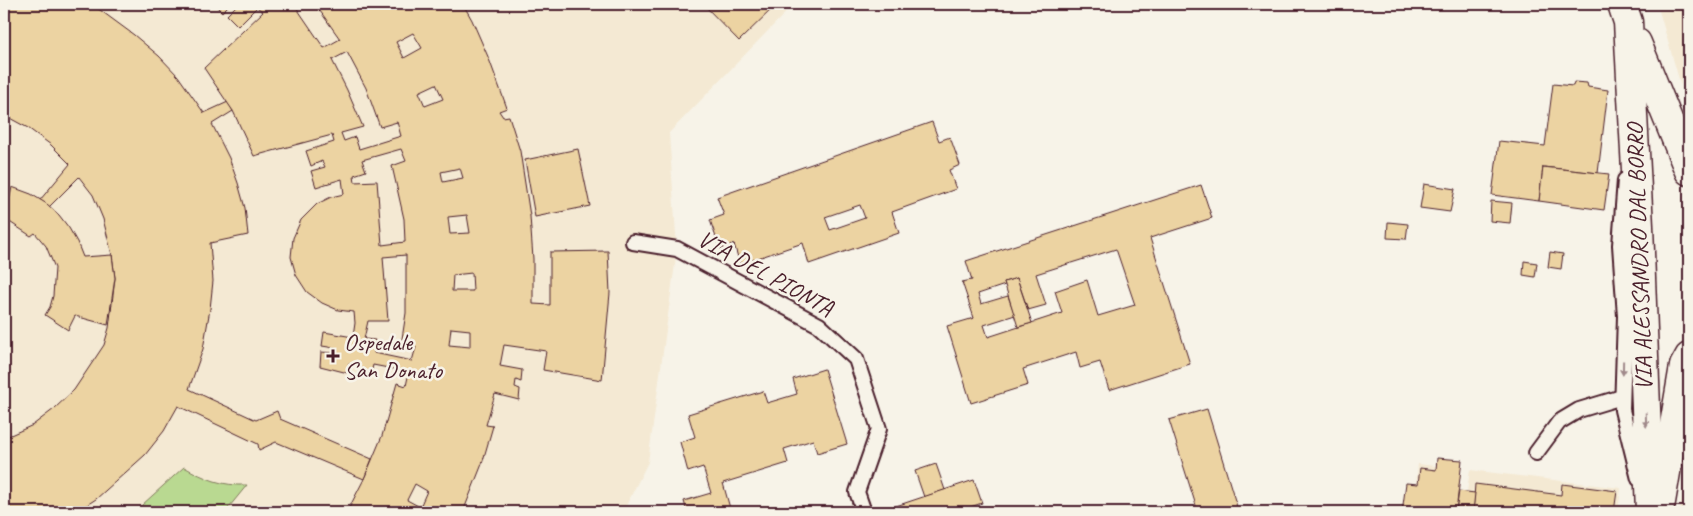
<svg xmlns="http://www.w3.org/2000/svg" width="1693" height="516" viewBox="0 0 1693 516" font-family="Caveat,sans-serif">
<style>
.built{fill:#f4e9d3}
.grass{fill:#b9d991;stroke:#827c5e}
.building{fill:#ecd3a2;stroke:#4a1f2b;fill-rule:evenodd}
.lines{fill:none;stroke-linecap:round;stroke-linejoin:round}
.service-casing{stroke:#4a1f2b;stroke-width:18}
.secondary-casing{stroke:#4a1f2b;stroke-width:31}
.service{stroke:#f7f3e8;stroke-width:14}
.secondary{stroke:#f7f3e8;stroke-width:28}
.oneway{fill:#a0898a}
.poi-dot{fill:#4a1f2b;stroke:#f7f3e8;stroke-width:2}
.labels{text-anchor:middle;dominant-baseline:central;stroke-width:5;stroke-linejoin:round;paint-order:stroke}
.street-label{font-size:24px;fill:#4a1f2b;stroke:#f7f3e8}
.poi-label{font-size:24px;fill:#4a1f2b;stroke:#f7f3e8;text-anchor:start}
</style>
<rect width="100%" height="100%" fill="#f7f3e8"/>
<filter id="ink" filterUnits="userSpaceOnUse"><feTurbulence type="fractalNoise" baseFrequency=".02" numOctaves="2"/><feDisplacementMap in="SourceGraphic" scale="10" xChannelSelector="R" yChannelSelector="G"/><feConvolveMatrix kernelMatrix="1 2 1 2 8 2 1 2 1" color-interpolation-filters="sRGB"/></filter>
<g filter="url(#ink)">
<g class="built">
<polygon points="4,4 794,4 669,133 677,249 648,462 623,512 4,512"/>
<polygon points="1657,4 1689,4 1689,132 1681,86"/>
<polygon points="1689,450 1689,512 1680,512"/>
<polygon points="1418,464 1461,469 1459,491 1467,492 1470,470 1621,488 1618,512 1413,512"/>
</g>
<path class="grass" d="M 184,467 C 206,479 221,486 247,485 L 225,512 L 140,512 L 142,505 Z"/>
<g class="building">
<polygon points="4,4 89,4 100,10 134,35 159,56 178,76 204,113 228,102 233,111 212,124 229,158 238,183 245,208 248,235 210,243 213,281 210,309 203,349 189,389 256,420 277,411 280,419 372,459 364,479 276,442 259,450 258,444 178,406 164,431 145,455 96,499 76,512 4,512 4,438 33,425 54,409 74,390 104,345 109,328 115,278 112,255 103,219 93,195 79,177 49,207 40,200 70,164 51,145 28,128 4,115"/>
<polygon points="214,4 230,4 222,12"/>
<path d="M 234,4 L 294,4 L 324,48 L 340,39 L 315,4 L 374,4 L 376,7 L 381,4 L 463,4 L 472,20 L 489,59 L 507,108 L 499,111 L 503,117 L 509,116 L 520,151 L 530,216 L 533,259 L 533,304 L 550,305 L 550,252 L 608,251 L 610,293 L 602,380 L 543,370 L 546,351 L 504,345 L 500,366 L 522,370 L 521,382 L 516,380 L 515,387 L 520,389 L 519,400 L 495,394 L 486,425 L 493,426 L 482,464 L 463,512 L 347,512 L 364,479 L 382,436 L 397,383 L 406,386 L 409,372 L 373,365 L 370,378 L 359,376 L 359,366 L 349,364 L 348,373 L 320,366 L 321,352 L 333,353 L 335,348 L 322,346 L 324,332 L 353,337 L 355,323 L 354,312 L 338,310 L 322,303 L 307,292 L 296,275 L 291,257 L 293,238 L 301,220 L 317,204 L 331,197 L 344,194 L 342,179 L 316,187 L 311,171 L 325,167 L 322,161 L 311,166 L 306,151 L 334,142 L 332,135 L 254,156 L 233,111 L 204,68 L 263,12 L 257,7 L 238,26 L 227,15 L 236,6 ZM 413,33 L 422,48 L 404,58 L 396,42 ZM 347,52 L 366,88 L 380,127 L 397,122 L 401,136 L 359,149 L 355,137 L 344,141 L 341,133 L 363,127 L 347,90 L 332,60 ZM 436,84 L 443,99 L 425,106 L 419,92 ZM 401,149 L 406,161 L 392,166 L 404,219 L 405,242 L 382,245 L 377,181 L 355,182 L 354,175 L 366,171 L 362,160 ZM 460,168 L 463,178 L 443,182 L 441,172 ZM 467,215 L 470,233 L 450,234 L 448,217 ZM 406,255 L 406,313 L 401,345 L 416,347 L 412,361 L 374,353 L 375,340 L 364,339 L 368,321 L 388,321 L 383,257 ZM 472,273 L 473,291 L 452,291 L 453,275 ZM 451,328 L 470,330 L 470,347 L 449,345 ZM 415,484 L 427,491 L 420,507 L 407,500 Z"/>
<polygon points="703,4 777,4 739,41"/>
<polygon points="1574,82 1587,83 1588,87 1608,90 1598,173 1543,167 1539,201 1492,195 1499,141 1545,146 1553,84 1573,86"/>
<path d="M 932,122 L 939,141 L 950,137 L 960,165 L 949,170 L 956,189 L 892,212 L 899,233 L 809,264 L 803,243 L 740,264 L 734,244 L 720,249 L 710,220 L 724,215 L 717,197 ZM 860,205 L 865,218 L 830,230 L 825,217 Z"/>
<polygon points="578,149 590,206 535,217 525,160"/>
<polygon points="1543,167 1609,174 1604,210 1539,201"/>
<polygon points="1424,184 1455,189 1450,212 1420,208"/>
<path d="M 1201,185 L 1212,218 L 1150,238 L 1190,364 L 1109,390 L 1100,362 L 1080,368 L 1076,352 L 1023,369 L 1028,385 L 971,403 L 947,326 L 974,318 L 962,282 L 972,280 L 966,261 ZM 1116,249 L 1135,305 L 1098,316 L 1087,280 L 1055,291 L 1062,313 L 988,337 L 984,325 L 1015,315 L 1008,296 L 981,304 L 978,294 L 1005,285 L 1004,282 L 1017,278 L 1028,310 L 1046,305 L 1036,274 Z"/>
<polygon points="12,187 31,194 47,204 59,215 69,228 77,242 83,257 112,255 115,278 108,325 75,316 68,330 45,315 50,307 53,296 55,268 46,246 35,233 31,236 5,219"/>
<polygon points="1491,201 1512,203 1510,223 1490,221"/>
<polygon points="1388,222 1408,224 1406,239 1387,238"/>
<polygon points="1550,252 1563,254 1561,269 1548,267"/>
<polygon points="1524,261 1537,263 1535,277 1523,275"/>
<polygon points="1017,278 1032,323 1018,327 1004,282"/>
<polygon points="824,369 847,444 817,453 813,440 784,449 788,463 723,483 731,512 687,512 684,501 711,493 703,467 688,472 680,442 695,437 688,414 763,391 767,403 797,394 793,379"/>
<polygon points="1207,409 1237,507 1219,512 1198,512 1169,420"/>
<polygon points="1437,458 1462,460 1456,512 1402,512 1406,483 1418,484 1420,468 1436,470"/>
<polygon points="936,464 945,490 924,497 915,471"/>
<polygon points="974,480 982,503 956,512 895,512 893,507"/>
<polygon points="1475,484 1561,495 1562,484 1617,491 1614,512 1473,512"/>
<polygon points="1459,491 1475,493 1473,512 1456,512"/>
</g>
<g class="lines">
<defs>
<g id="service">
<polyline points="1625,180 1620,245 1625,316 1622,410 1639,479"/>
<polyline points="633,242 677,249 819,325 856,359 879,429 857,492 864,512"/>
<polyline points="1536,453 1559,422 1579,410 1622,397"/>
</g>
<g id="secondary">
<polyline points="1622,4 1628,22 1639,226 1650,512"/>
<polyline points="1637,43 1689,171"/>
<polyline points="1661,502 1684,366 1689,357"/>
</g>
</defs>
<use href="#service" class="service-casing"/>
<use href="#secondary" class="secondary-casing"/>
<use href="#service" class="service"/>
<use href="#secondary" class="secondary"/>
</g>
<defs><path id="oneway-solid" d="M-6-.8H1V-3.2L6.5 0L1 3.2V.8H-6Z" transform="scale(1.25)"/></defs>
<g class="oneway">
<use href="#oneway-solid" transform="translate(1623 368) rotate(91)"/>
<use href="#oneway-solid" transform="translate(1646 420) rotate(88)"/>
</g>
</g>
<path class="poi-dot" d="M330.5 348.5h5v5h5v5h-5v5h-5v-5h-5v-5h5z"/>
<g class="labels">
<g class="street-label">
<text transform="translate(1639 257) rotate(-92)">VIA ALESSANDRO DAL BORRO</text>
<text transform="translate(766 273) rotate(29)">VIA DEL PIONTA</text>
</g>
<g class="poi-label">
<text x="344" y="342">Ospedale<tspan x="344" dy="28">San Donato</tspan></text>
</g>
</g>
<rect width="1693" height="516" fill="none" stroke="#f7f3e8" stroke-width="20"/>
<rect x="10" y="10" width="1673" height="496" fill="none" stroke="#4a1f2b" stroke-width="2" filter="url(#ink)"/>
</svg>
